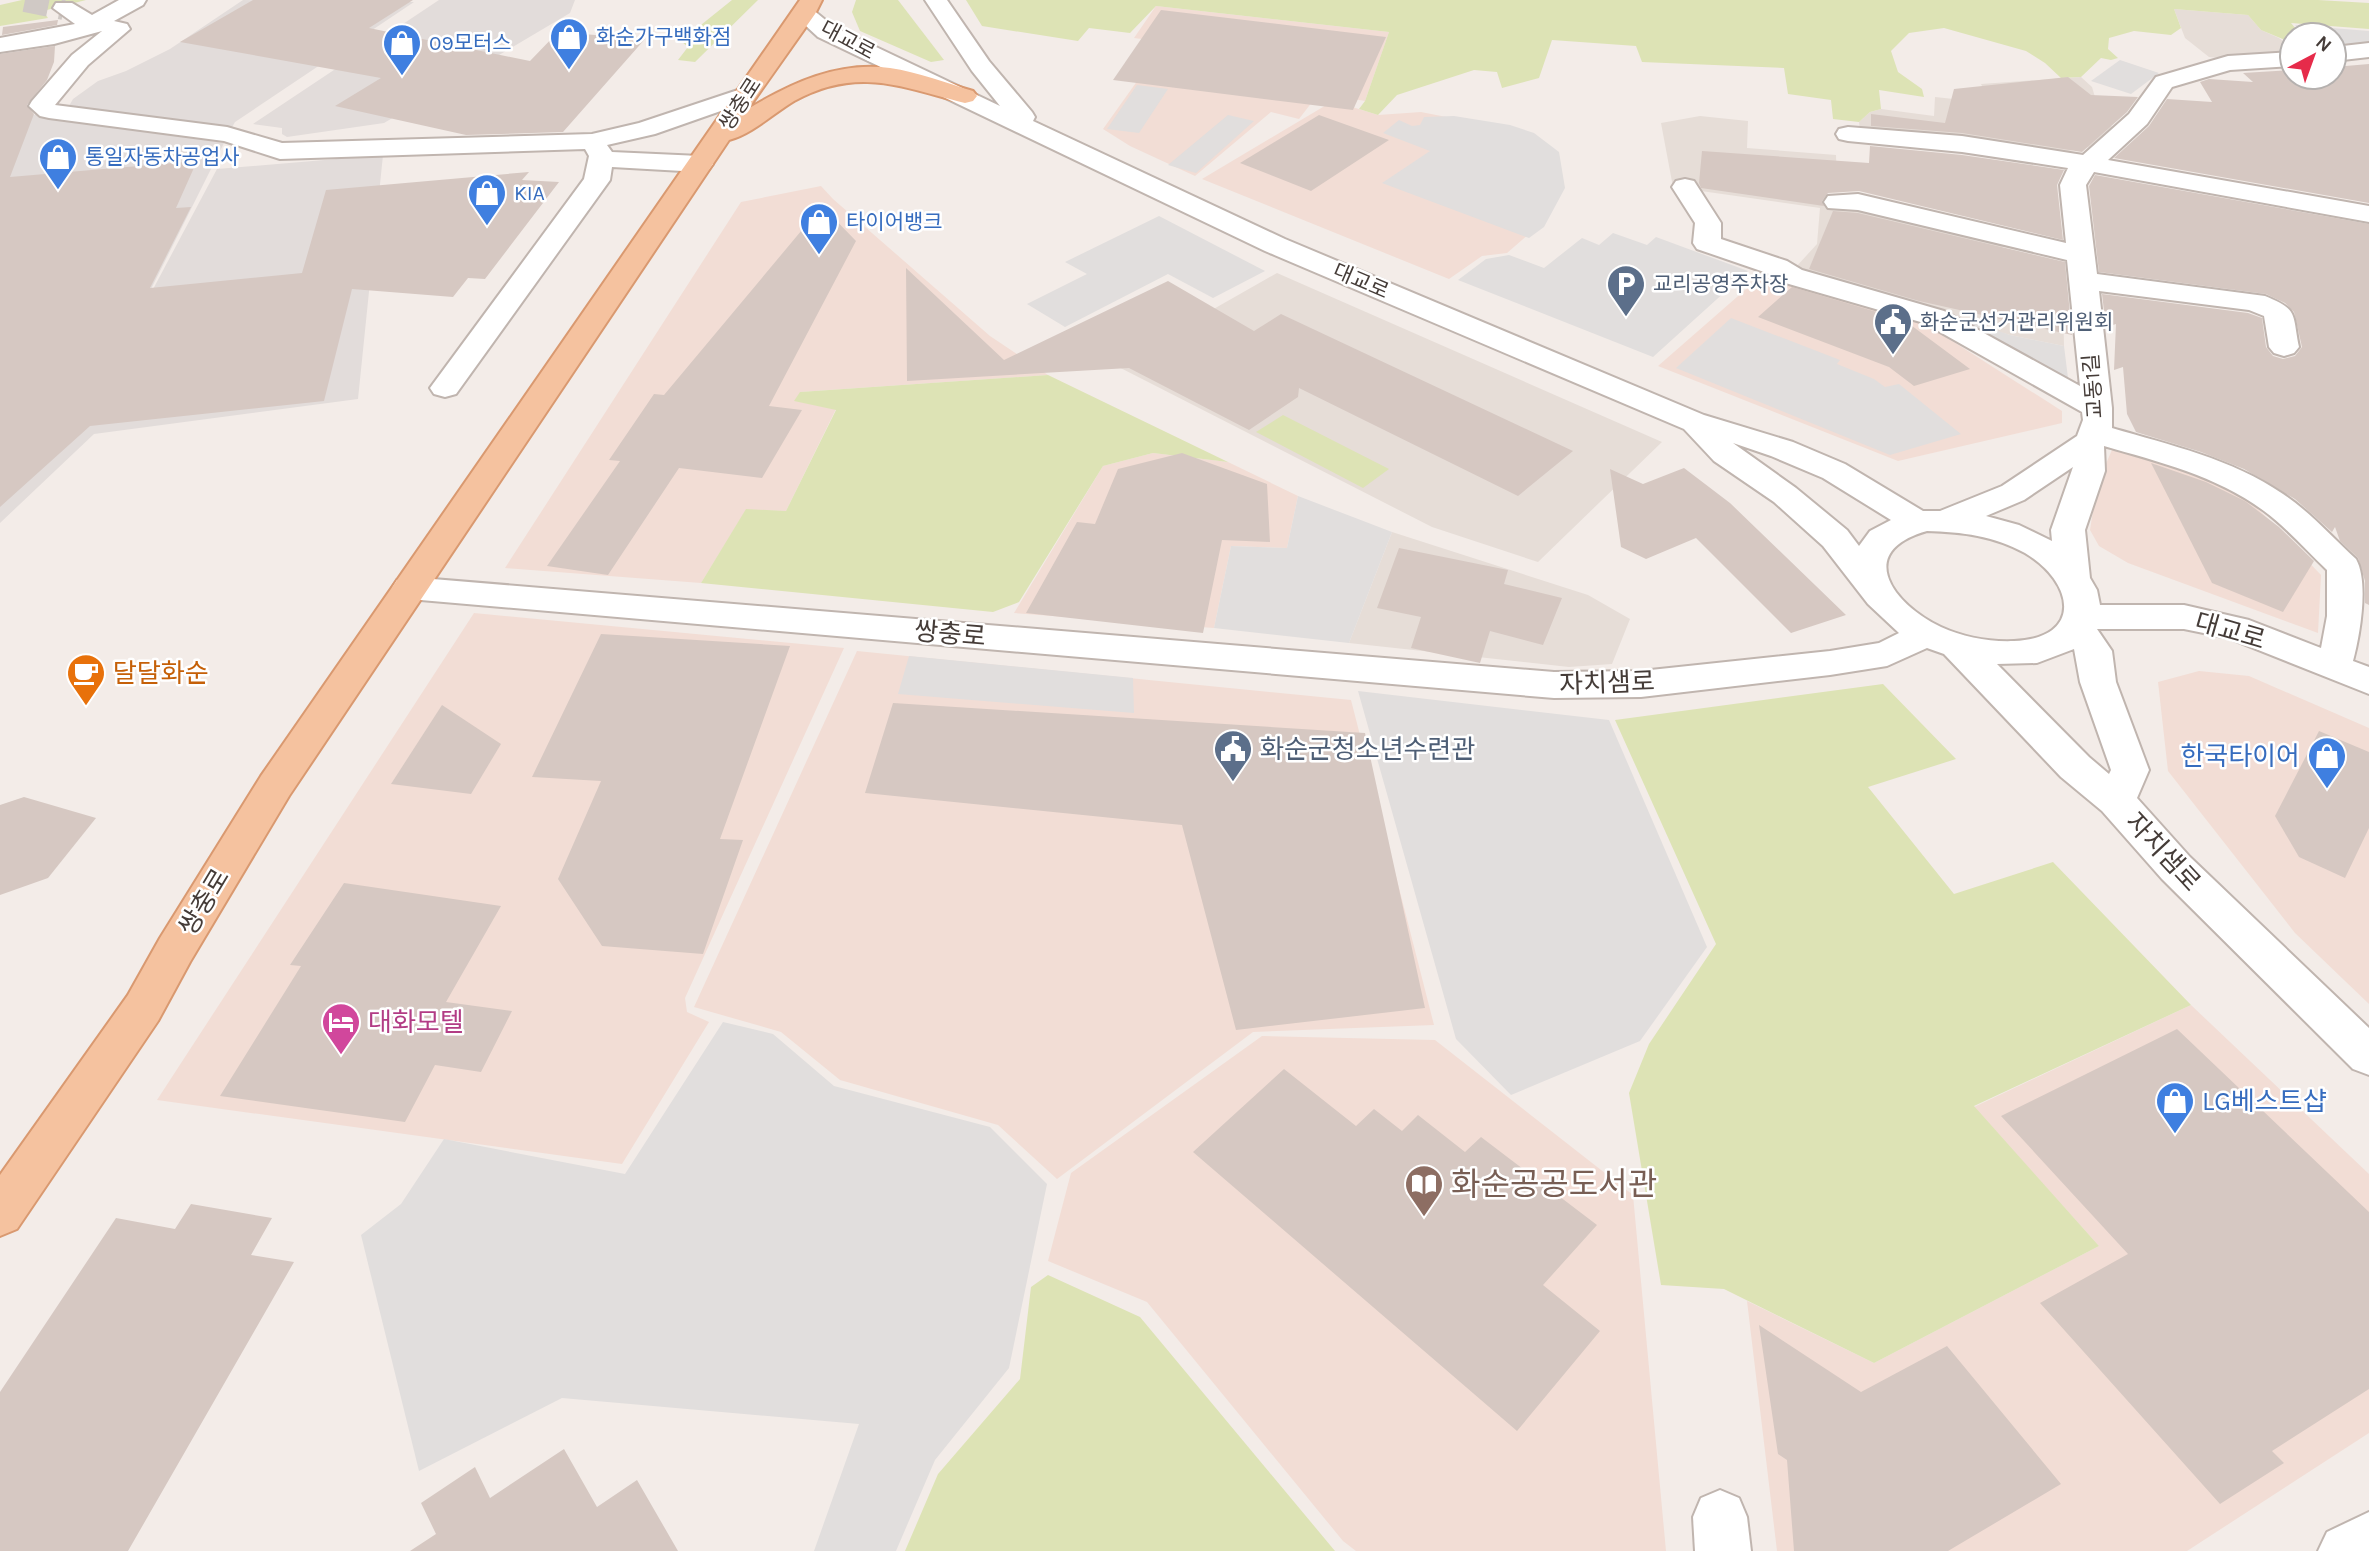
<svg xmlns="http://www.w3.org/2000/svg" width="2369" height="1551" viewBox="0 0 2369 1551" font-family="Karla,'Noto Sans KR',sans-serif">
<style>
.residential{fill:#e6ddd7}
.commercial{fill:#f2ddd5}
.industrial{fill:#e2dcda}
.green{fill:#dde3b5}
.parking{fill:#e1dedd}
.building{fill:#d6c8c2}
.lines{fill:none;stroke-linecap:round;stroke-linejoin:round}
.minor-tunnel{stroke:#d0c9c5;stroke-width:24;stroke-dasharray:24 12;stroke-linecap:butt}
.minor-casing{stroke:#c0b5af;stroke-width:4}
.major-casing{stroke:#d99970;stroke-width:4}
.minor{fill:#fff;fill-rule:evenodd}
.major{fill:#f5c29f;fill-rule:evenodd}
.labels{text-anchor:middle;dominant-baseline:central;stroke-width:5;stroke-linejoin:round;paint-order:stroke}
.far-shop-label{font-size:21px;fill:#366cbe;stroke:#fff;text-anchor:start}
.far-street-label{font-size:21px;fill:#453c38;stroke:#fff}
.far-service-label{font-size:21px;fill:#4e5e75;stroke:#fff;text-anchor:start}
.street-label{font-size:26px;fill:#453c38;stroke:#fff}
.food-label{font-size:26px;fill:#c56008;stroke:#fff;text-anchor:start}
.service-label{font-size:26px;fill:#4e5e75;stroke:#fff;text-anchor:start}
.shop-label{font-size:26px;fill:#366cbe;stroke:#fff;text-anchor:end}
.hotel-label{font-size:26px;fill:#b23c85;stroke:#fff;text-anchor:start}
.near-education-label{font-size:32px;fill:#785e54;stroke:#fff;text-anchor:start}
</style>
<rect width="100%" height="100%" fill="#f3ece8"/>
<g class="residential">
<polygon points="2174,9 2248,15 2261,30 2279,38 2292,48 2292,54 2240,60 2209,57 2185,38"/>
<polygon points="2081,77 2092,87 2100,114 2088,120 2114,127 2101,145 2068,151 1860,131 1859,122 1870,112 1881,109 1934,116 1935,97 1991,103 1981,84"/>
<polygon points="1700,116 1748,121 1747,148 1836,155 1837,186 1827,185 1827,205 2004,243 1989,283 2063,299 2064,346 2010,335 1863,293 1796,267 1817,244 1820,208 1673,187 1661,123"/>
<polygon points="1277,273 1662,442 1538,562 1432,527 1101,358 1182,327"/>
<polygon points="1392,532 1588,595 1630,619 1612,664 1569,667 1349,643"/>
</g>
<g class="commercial">
<polygon points="1156,6 1389,32 1365,101 1319,93 1299,119 1271,112 1195,176 1130,146 1103,129 1165,42 1134,38"/>
<polygon points="1333,101 1378,115 1421,112 1527,133 1530,233 1507,253 1482,256 1449,279 1202,179"/>
<polygon points="821,186 833,199 990,336 1048,375 800,392 836,409 786,511 746,510 701,583 505,568 741,202"/>
<polygon points="1761,276 1921,321 2062,411 2062,423 1898,461 1658,366"/>
<polygon points="2114,445 2190,467 2245,495 2321,575 2318,633 2128,563 2099,546 2090,530 2097,485"/>
<polygon points="1153,453 1228,462 1298,496 1287,548 1231,546 1214,628 1014,613 1103,466"/>
<polygon points="474,613 844,648 685,998 687,1012 709,1022 622,1164 157,1100"/>
<polygon points="857,651 1351,700 1434,1025 1253,1032 1057,1179 998,1125 840,1080 781,1032 694,1007"/>
<polygon points="2199,671 2249,676 2369,728 2369,1004 2295,933 2168,771 2158,682"/>
<polygon points="2191,1005 2369,1174 2369,1433 2187,1551 1777,1551 1747,1301 1874,1363 2099,1246 1974,1107"/>
<polygon points="1262,1036 1435,1040 1633,1195 1666,1551 1356,1551 1343,1541 1147,1302 1048,1261 1071,1173"/>
</g>
<g class="industrial">
<polygon points="243,0 414,2 235,122 231,129 69,106 73,99 98,81 126,71 170,49"/>
<polygon points="439,0 575,0 570,13 384,123 287,137 282,134 282,128 253,124"/>
<polygon points="36,114 224,143 151,289 0,265 0,130"/>
<polygon points="383,155 358,399 94,434 0,523 0,269 151,293 217,169"/>
</g>
<g class="green">
<polygon points="22,0 86,0 43,11 48,18 0,26 0,5"/>
<polygon points="732,0 758,0 695,62 678,60 688,47 681,41"/>
<polygon points="856,0 898,0 944,60 931,62 860,31 852,12"/>
<polygon points="966,0 2318,0 2369,3 2369,29 2291,23 2301,35 2292,35 2292,43 2261,30 2248,15 2174,9 2181,28 2171,35 2134,31 2109,38 2108,49 2118,58 2111,60 2101,58 2081,77 2061,78 2045,63 2026,51 1944,28 1909,33 1891,51 1898,72 1922,89 1924,97 1879,90 1881,109 1870,112 1859,122 1833,119 1831,100 1788,94 1784,68 1642,62 1636,46 1552,40 1539,78 1502,88 1497,72 1474,70 1397,95 1378,115 1359,109 1365,101 1389,32 1156,6 1130,33 1089,28 1078,41 982,26"/>
<polygon points="1048,375 1228,462 1153,453 1103,466 1019,602 993,612 701,583 746,509 786,511 836,410 794,401 800,392"/>
<polygon points="1283,415 1389,469 1363,488 1256,432"/>
<polygon points="1883,684 1956,759 1868,787 1954,894 2053,862 2191,1005 1974,1106 2099,1246 1874,1363 1724,1289 1661,1285 1629,1093 1649,1044 1716,944 1615,720"/>
<polygon points="1048,1275 1140,1317 1335,1551 905,1551 938,1474 1020,1379 1031,1287"/>
</g>
<g class="parking">
<polygon points="2295,25 2369,31 2369,46 2334,48 2334,35 2305,35"/>
<polygon points="2120,60 2159,73 2131,94 2091,81"/>
<polygon points="1137,85 1168,89 1139,133 1107,129"/>
<polygon points="1228,115 1254,121 1196,173 1168,165"/>
<polygon points="1454,116 1510,125 1534,133 1559,152 1565,188 1544,227 1529,238 1382,183 1430,151 1383,133 1399,120 1412,126 1420,125 1424,117"/>
<polygon points="1159,216 1265,271 1213,298 1168,274 1065,327 1027,304 1087,274 1065,262"/>
<polygon points="1613,233 1647,245 1656,237 1748,271 1653,357 1458,280 1486,259 1509,255 1544,268 1582,238 1599,245"/>
<polygon points="1935,309 2010,335 2064,346 2069,386"/>
<polygon points="1731,318 1840,360 1837,364 1874,379 1885,387 1899,384 1961,434 1890,455 1676,368"/>
<polygon points="1298,496 1392,532 1349,643 1214,628 1231,546 1287,548"/>
<polygon points="909,656 1133,678 1134,713 898,694"/>
<polygon points="1358,691 1609,720 1707,947 1640,1041 1511,1095 1456,1039"/>
<polygon points="723,1022 773,1034 834,1086 990,1127 1047,1184 1009,1368 935,1460 896,1551 814,1551 859,1424 562,1398 419,1471 361,1235 401,1204 444,1139 625,1174"/>
</g>
<g class="building">
<polygon points="253,0 413,0 369,28 530,61 558,32 645,39 563,132 466,135 335,106 381,78 180,42"/>
<polygon points="1161,10 1386,37 1353,110 1113,80"/>
<polygon points="58,20 57,25 2,35 3,27"/>
<polygon points="55,46 54,62 47,80 27,105 34,114 10,177 197,161 176,208 191,207 150,288 302,273 326,190 529,172 522,180 559,182 485,279 468,278 453,297 352,289 324,401 90,426 0,507 0,54"/>
<polygon points="2369,64 2369,203 2114,158 2149,126 2167,99 2212,102 2200,82 2209,79 2253,82 2243,73 2292,70 2292,77 2334,77 2334,67"/>
<polygon points="2068,77 2091,95 2138,97 2127,112 2082,152 1962,133 1871,126 1871,114 1945,123 1954,89"/>
<polygon points="1319,115 1389,140 1311,191 1240,163"/>
<polygon points="1870,146 1962,155 2064,170 2057,185 2063,240 1859,191 1828,193 1822,201 1824,206 1701,188 1699,183 1702,151 1869,163"/>
<polygon points="2095,175 2369,224 2369,605 2365,603 2365,581 2358,558 2340,541 2335,527 2332,532 2295,499 2244,469 2201,452 2136,432 2127,414 2123,367 2114,370 2116,324 2106,327 2102,294 2248,313 2262,318 2266,347 2273,356 2283,359 2295,356 2302,347 2294,312 2285,303 2266,294 2099,272 2089,186"/>
<polygon points="822,206 856,241 769,406 802,410 762,478 679,468 608,575 547,566 620,461 609,460 654,394 664,395"/>
<polygon points="1833,211 1858,213 2065,262 2072,335 1919,301 1809,269"/>
<polygon points="906,268 1004,360 1168,281 1254,331 1281,314 1573,451 1518,496 1299,388 1298,397 1249,430 1129,368 907,381"/>
<polygon points="1792,287 1904,320 1970,369 1914,386 1889,367 1758,317"/>
<polygon points="1182,453 1267,484 1270,542 1222,540 1203,633 1026,613 1077,522 1095,524 1118,469"/>
<polygon points="2151,463 2206,482 2245,501 2279,527 2314,561 2283,612 2212,583"/>
<polygon points="1684,468 1730,503 1846,615 1791,633 1696,538 1646,559 1621,547 1610,469 1643,484"/>
<polygon points="1399,548 1508,570 1504,584 1562,598 1543,645 1490,631 1480,663 1411,648 1421,617 1377,608"/>
<polygon points="601,634 790,646 720,839 743,840 703,954 602,946 558,879 601,781 532,777"/>
<polygon points="893,703 1365,733 1425,1008 1236,1030 1182,825 865,793"/>
<polygon points="442,705 501,744 471,794 391,784"/>
<polygon points="2319,731 2369,752 2369,828 2345,878 2299,857 2275,816"/>
<polygon points="24,797 96,818 48,878 0,895 0,805"/>
<polygon points="344,883 501,906 446,1002 512,1011 481,1072 435,1065 405,1122 220,1096 301,966 290,965"/>
<polygon points="2177,1029 2369,1212 2369,1389 2272,1451 2284,1463 2220,1504 2040,1303 2128,1254 2001,1116"/>
<polygon points="1284,1069 1356,1126 1374,1109 1402,1131 1418,1115 1465,1152 1481,1137 1597,1225 1543,1285 1600,1331 1517,1431 1193,1152"/>
<polygon points="191,1204 272,1218 251,1255 294,1262 128,1551 0,1551 0,1392 116,1218 175,1229"/>
<polygon points="1759,1325 1861,1392 1947,1346 2061,1484 1948,1551 1794,1551 1787,1460 1778,1454"/>
<polygon points="564,1449 597,1507 637,1480 678,1551 410,1551 436,1534 421,1503 475,1467 490,1498"/>
</g>
<g class="lines">
<polyline class="minor-tunnel" points="25,0 64,8"/>
<defs>
<g id="minor">
<polygon points="119,0 146,0 143,5 114,21 127,24 130,29 88,65 55,105 227,127 282,143 592,134 639,123 744,88 752,90 756,95 752,100 655,134 607,145 612,152 700,156 709,159 713,164 709,169 700,172 612,167 610,180 456,394 445,397 434,394 430,388 584,179 589,156 585,149 280,159 224,141 49,118 40,116 29,106 32,101 72,55 102,31 54,44 0,52 0,38 75,24 53,8 56,3 72,3 92,15"/>
<path d="M 925,0 L 947,0 L 989,61 L 1032,112 L 1035,117 L 1033,121 L 1285,239 L 1704,415 L 1793,442 L 1845,464 L 1923,511 L 1940,511 L 2002,486 L 2077,436 L 2083,420 L 2082,412 L 1924,323 L 1782,282 L 1767,273 L 1697,249 L 1693,243 L 1695,223 L 1672,187 L 1676,181 L 1685,179 L 1694,181 L 1721,223 L 1721,239 L 1787,261 L 1802,270 L 1944,311 L 2080,386 L 2067,260 L 1858,210 L 1828,208 L 1824,202 L 1828,196 L 1858,194 L 2066,243 L 2060,185 L 2068,168 L 1962,152 L 1848,141 L 1839,139 L 1836,134 L 1839,129 L 1848,127 L 1962,136 L 2083,155 L 2129,114 L 2156,77 L 2228,56 L 2292,52 L 2292,66 L 2230,70 L 2172,87 L 2147,124 L 2108,160 L 2369,206 L 2369,222 L 2094,172 L 2086,185 L 2097,274 L 2265,296 C 2299,310 2292,313 2299,347 L 2294,353 L 2284,356 L 2274,353 L 2269,347 L 2264,316 L 2249,310 L 2099,291 L 2112,408 L 2112,428 C 2170,445 2232,459 2283,494 C 2310,512 2332,537 2356,559 C 2369,582 2360,635 2353,661 L 2369,667 L 2369,694 L 2228,638 L 2184,629 L 2097,629 L 2112,651 L 2116,682 L 2149,770 L 2137,798 L 2190,857 L 2369,1028 L 2369,1075 L 2353,1069 L 2162,879 L 2102,811 L 2061,777 L 1944,654 L 1927,648 L 1887,666 L 1830,675 L 1641,697 L 1554,698 L 409,599 L 397,596 L 392,588 L 397,580 L 409,577 L 1554,672 L 1641,671 L 1830,651 L 1879,643 L 1899,633 L 1868,604 L 1823,546 L 1774,502 L 1714,461 L 1684,429 L 1265,251 L 818,37 L 793,14 L 796,9 L 812,9 L 834,27 L 1000,106 L 972,71 ZM 1733,443 L 1771,456 L 1823,478 L 1891,520 L 1870,531 L 1859,546 L 1847,530 L 1796,488 ZM 2104,446 C 2159,462 2217,476 2264,511 C 2287,528 2306,550 2327,570 L 2327,616 L 2321,648 L 2249,620 L 2184,605 L 2100,605 L 2097,590 L 2090,578 L 2085,530 L 2105,471 ZM 2073,467 L 2051,530 L 2052,541 L 2019,525 L 1986,516 L 2024,500 ZM 1927,531 C 1962,532 1994,536 2025,553 C 2074,582 2084,638 2014,641 C 1989,642 1963,637 1941,627 C 1894,605 1853,552 1927,531 ZM 2074,649 L 2080,682 L 2111,770 L 2109,774 L 2089,757 L 1997,664 L 2037,663 Z"/>
<polygon points="2369,43 2369,57 2334,61 2334,47"/>
<polygon points="1720,1490 1739,1498 1747,1517 1751,1551 1695,1551 1693,1517 1701,1498"/>
<polygon points="2369,1512 2369,1551 2318,1551 2327,1532"/>
</g>
<path id="major" d="M 800,0 L 822,0 L 815,14 L 748,109 C 791,83 838,61 890,68 C 918,72 946,83 973,91 L 977,96 L 973,101 L 965,103 C 901,87 858,66 794,101 C 774,113 752,134 729,140 L 289,796 L 190,962 L 158,1021 L 17,1229 L 0,1236 L 0,1175 L 128,995 L 160,938 L 261,776 Z"/>
</defs>
<use href="#minor" class="minor-casing"/>
<use href="#major" class="major-casing"/>
<use href="#minor" class="minor"/>
<use href="#major" class="major"/>
</g>
<defs>
<symbol id="shop-pin" viewBox="-11 -11 22 30"><path d="M0 17L-7.5 6A9.5 9.5 0 1 1 7.5 6Z" fill="#3f7fe0" stroke="#fff"/><path d="M-5-2.5h2.3a2.7 3.5 0 0 1 5.4 0H5L5.5 6h-11ZM-1.5-2.5h3a1.5 2.3 0 0 0-3 0Z" fill="#fff"/></symbol>
<symbol id="parking-pin" viewBox="-11 -11 22 30"><path d="M0 17L-7.5 6A9.5 9.5 0 1 1 7.5 6Z" fill="#5c6f8a" stroke="#fff"/><path d="M-3.5-5.5H1a3.5 3.5 0 0 1 0 7H-1V5.5H-3.5ZM-1-3.4V-.6H.8a1.4 1.4 0 0 0 0-2.8Z" fill="#fff"/></symbol>
<symbol id="civic-pin" viewBox="-11 -11 22 30"><path d="M0 17L-7.5 6A9.5 9.5 0 1 1 7.5 6Z" fill="#5c6f8a" stroke="#fff"/><path d="M-.6-6.5H3V-4.5H.6V-3L4-1V1h2V6H-6V1h2V-1L-.6-3ZM-1.2 2.5V6h2.4V2.5Z" fill="#fff"/></symbol>
<symbol id="cafe-pin" viewBox="-11 -11 22 30"><path d="M0 17L-7.5 6A9.5 9.5 0 1 1 7.5 6Z" fill="#e8710a" stroke="#fff"/><path d="M-5.5-4.5H6V0H3Q3 3.5 0 3.5H-2.5Q-5.5 3.5-5.5 0ZM3-3.2v2h1.7v-2ZM-6 4.5H4V6H-6Z" fill="#fff"/></symbol>
<symbol id="hotel-pin" viewBox="-11 -11 22 30"><path d="M0 17L-7.5 6A9.5 9.5 0 1 1 7.5 6Z" fill="#d1479c" stroke="#fff"/><path d="M-6-4.5h1.5V1H6V5H4.5V3h-9V5H-6ZM-4 0a1.8 1.8 0 1 1 3.6 0ZM.5 0V-2.5h3Q6-2.5 6 0Z" fill="#fff"/></symbol>
<symbol id="library-pin" viewBox="-11 -11 22 30"><path d="M0 17L-7.5 6A9.5 9.5 0 1 1 7.5 6Z" fill="#8d6e63" stroke="#fff"/><path d="M-6-4Q-3-5.5-.7-3.5V5Q-3 3-6 4ZM6-4Q3-5.5 .7-3.5V5Q3 3 6 4Z" fill="#fff"/></symbol>
</defs>
<g fill-rule="evenodd">
<use href="#shop-pin" x="547" y="15" width="44" height="60"/>
<use href="#shop-pin" x="380" y="21" width="44" height="60"/>
<use href="#shop-pin" x="36" y="135" width="44" height="60"/>
<use href="#shop-pin" x="465" y="171" width="44" height="60"/>
<use href="#shop-pin" x="797" y="200" width="44" height="60"/>
<use href="#parking-pin" x="1604" y="262" width="44" height="60"/>
<use href="#civic-pin" x="1871" y="300" width="44" height="60"/>
<use href="#cafe-pin" x="64" y="651" width="44" height="60"/>
<use href="#civic-pin" x="1211" y="727" width="44" height="60"/>
<use href="#shop-pin" x="2305" y="734" width="44" height="60"/>
<use href="#hotel-pin" x="319" y="1000" width="44" height="60"/>
<use href="#shop-pin" x="2153" y="1079" width="44" height="60"/>
<use href="#library-pin" x="1402" y="1162" width="44" height="60"/>
</g>
<g class="labels">
<g class="far-shop-label">
<text x="596" y="37">화순가구백화점</text>
<text x="429" y="43">09모터스</text>
<text x="85" y="157">통일자동차공업사</text>
<text x="514" y="193">KIA</text>
<text x="846" y="222">타이어뱅크</text>
</g>
<g class="far-street-label">
<text transform="translate(848 40) rotate(28)">대교로</text>
<text transform="translate(740 104) rotate(-57)">쌍충로</text>
<text transform="translate(1361 281) rotate(23)">대교로</text>
<text transform="translate(2093 386) rotate(-94)">교동1길</text>
</g>
<g class="far-service-label">
<text x="1653" y="284">교리공영주차장</text>
<text x="1920" y="322">화순군선거관리위원회</text>
</g>
<g class="street-label">
<text transform="translate(2230 631) rotate(16)">대교로</text>
<text transform="translate(950 634) rotate(5)">쌍충로</text>
<text transform="translate(1607 683) rotate(-2)">자치샘로</text>
<text transform="translate(2163 852) rotate(47)">자치샘로</text>
<text transform="translate(204 902) rotate(-59)">쌍충로</text>
</g>
<g class="food-label">
<text x="113" y="673">달달화순</text>
</g>
<g class="service-label">
<text x="1260" y="749">화순군청소년수련관</text>
</g>
<g class="shop-label">
<text x="2300" y="756">한국타이어</text>
<text x="2202" y="1101" text-anchor="start">LG베스트샵</text>
</g>
<g class="hotel-label">
<text x="368" y="1022">대화모텔</text>
</g>
<g class="near-education-label">
<text x="1451" y="1184">화순공공도서관</text>
</g>
</g>
<g transform="translate(2313 56) rotate(41)"><circle r="33" fill="#ffffff" stroke="#b5b1af" stroke-width="2"/>
<path d="M0-5L12 26L0 18L-12 26Z" fill="#e62b4a"/>
<text y="-10" font-size="19" font-weight="bold" text-anchor="middle" fill="#453c38">N</text>
</g>
</svg>
